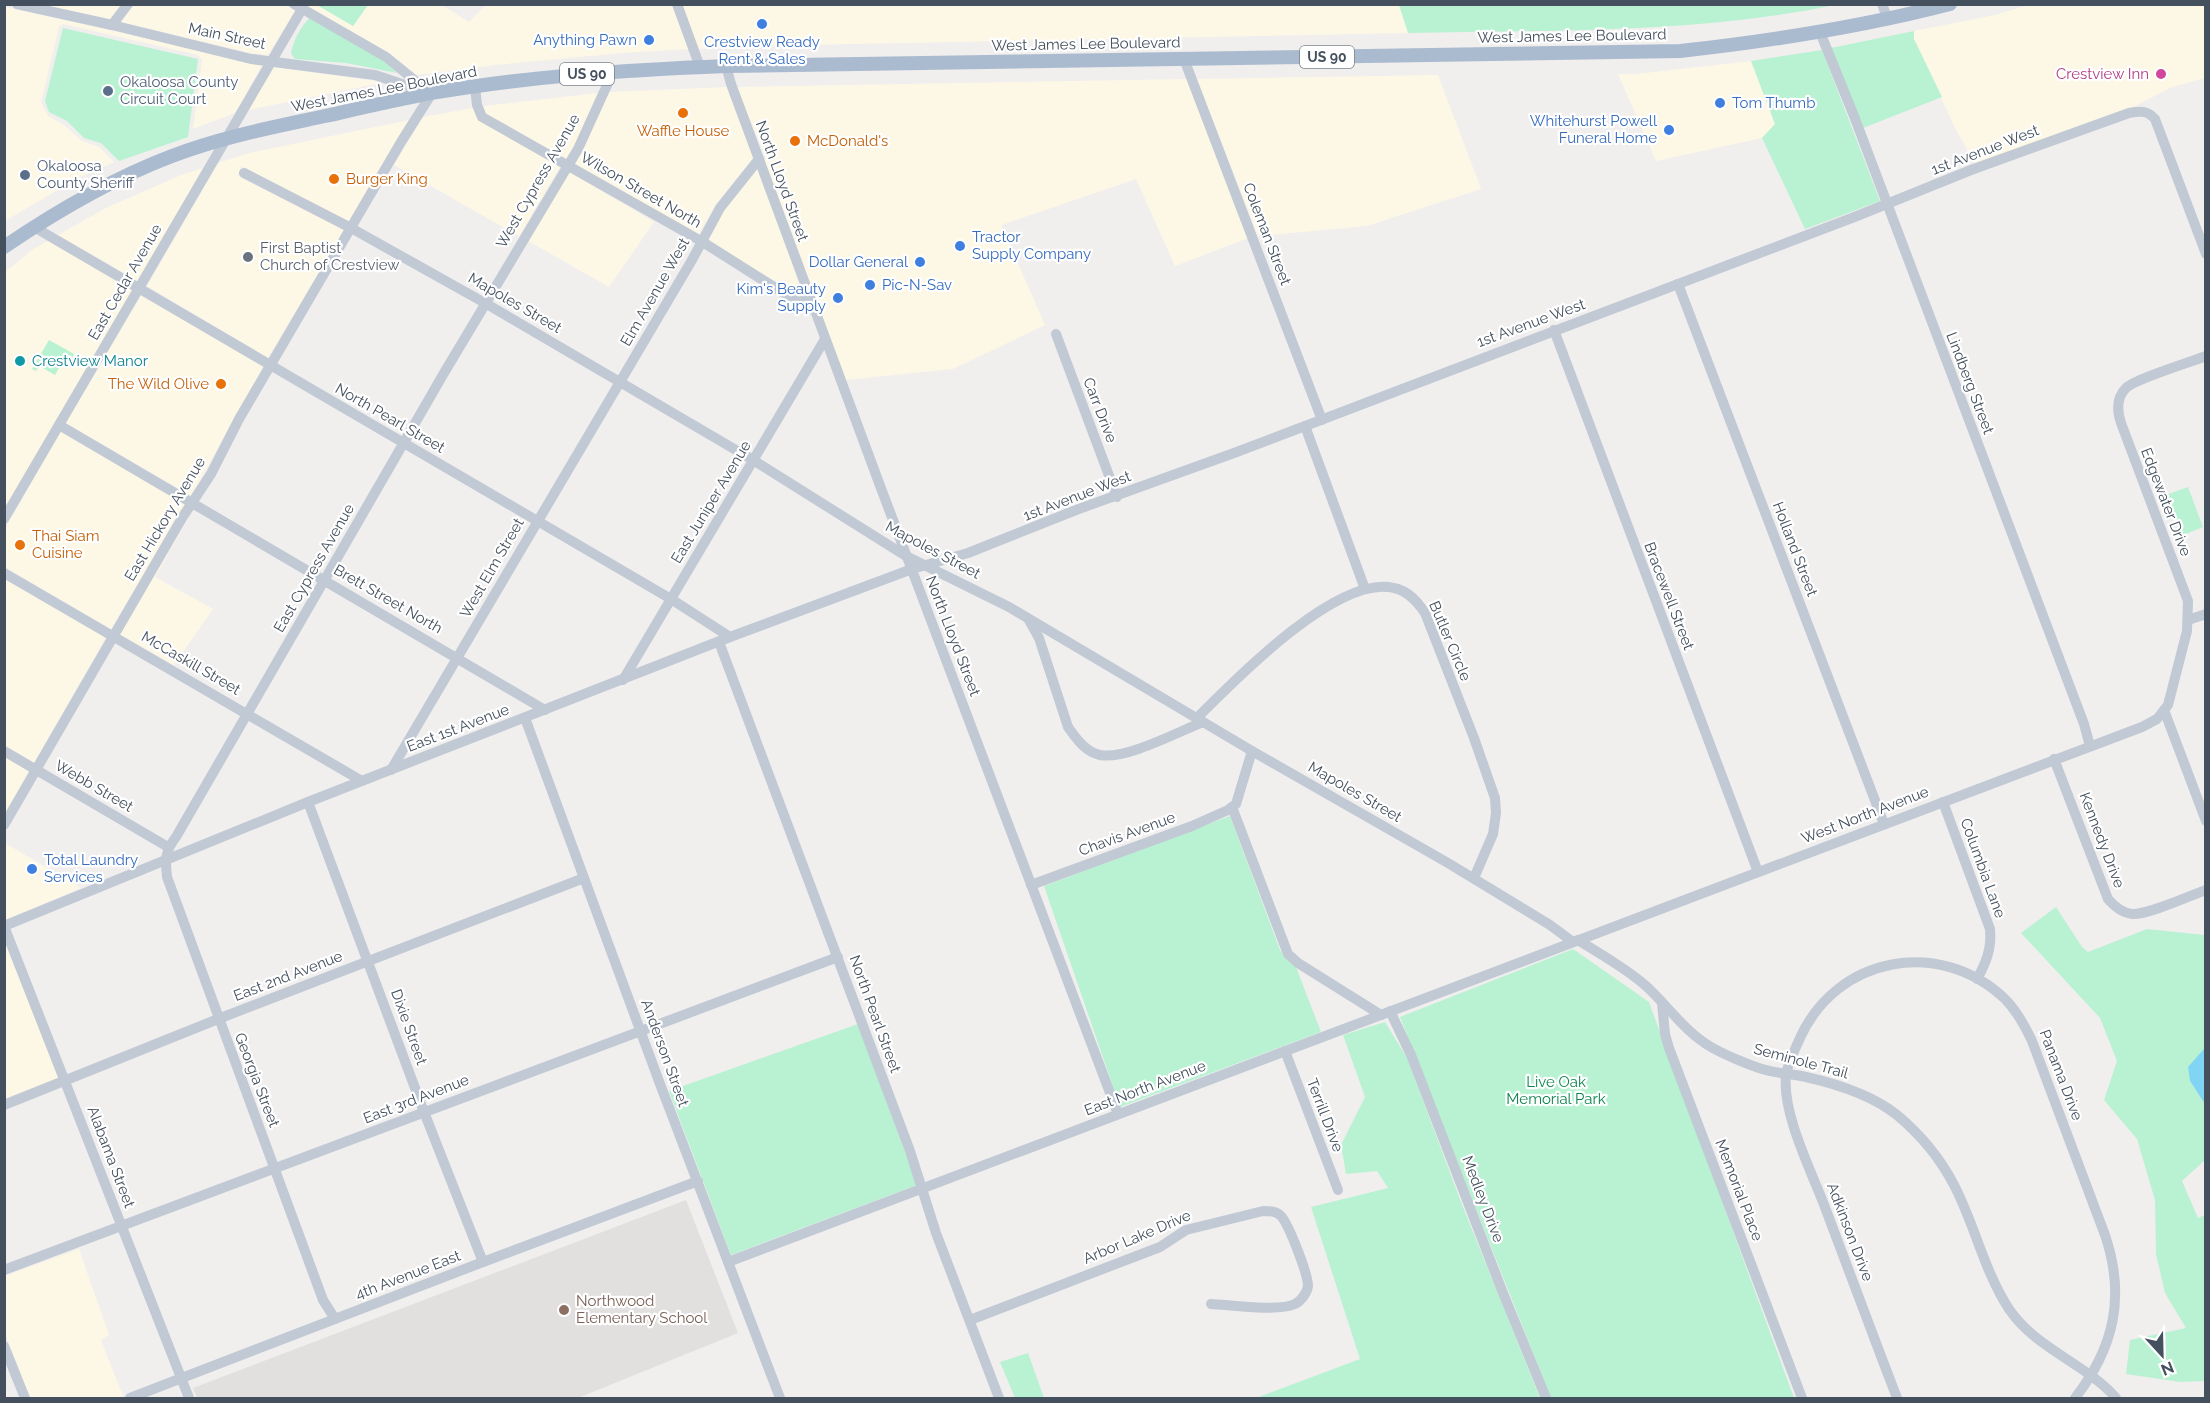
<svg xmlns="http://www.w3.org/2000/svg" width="2210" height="1403" viewBox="0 0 2210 1403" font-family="Raleway,sans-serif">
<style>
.commercial{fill:#fdf8e5}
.education{fill:#e2dfdf}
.green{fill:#b8f2d2}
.water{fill:#81d4f3}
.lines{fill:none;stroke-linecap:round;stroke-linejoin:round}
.minor{stroke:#c0c9d4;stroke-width:10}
.major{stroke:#abbbcf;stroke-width:14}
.shop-dot{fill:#3f7fe0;stroke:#fff;stroke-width:2}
.hotel-dot{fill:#d1479c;stroke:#fff;stroke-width:2}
.service-dot{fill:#5c6f8a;stroke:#fff;stroke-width:2}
.food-dot{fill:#e8710a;stroke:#fff;stroke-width:2}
.worship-dot{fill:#6b7280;stroke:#fff;stroke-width:2}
.culture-dot{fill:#0f9aa8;stroke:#fff;stroke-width:2}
.education-dot{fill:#8d6e63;stroke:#fff;stroke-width:2}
.labels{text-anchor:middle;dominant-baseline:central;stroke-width:4.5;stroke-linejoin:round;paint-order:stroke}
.shield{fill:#fff;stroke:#7c848e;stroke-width:1.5}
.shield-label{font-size:14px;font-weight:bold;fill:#44505d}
.street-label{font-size:15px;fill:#44505d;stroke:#fff}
.shop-label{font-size:15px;fill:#366cbe;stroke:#fff;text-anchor:end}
.hotel-label{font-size:15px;fill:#b23c85;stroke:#fff;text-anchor:end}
.service-label{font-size:15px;fill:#4e5e75;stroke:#fff;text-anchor:start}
.food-label{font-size:15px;fill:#c56008;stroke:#fff;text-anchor:start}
.worship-label{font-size:15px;fill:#5b616d;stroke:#fff;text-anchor:start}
.culture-label{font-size:15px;fill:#0d838f;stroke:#fff;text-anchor:start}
.park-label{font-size:15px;fill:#0f8451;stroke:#fff}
.education-label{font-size:15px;fill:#785e54;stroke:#fff;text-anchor:start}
</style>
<rect width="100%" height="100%" fill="#f1eeee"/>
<g class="commercial">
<polygon points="284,4 295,11 268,55 251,53 121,22 133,5"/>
<polygon points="1399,4 1408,33 753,46 698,49 682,5"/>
<polygon points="44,5 121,5 110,19"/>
<polygon points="304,5 317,5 353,26 368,5 442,5 469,22 486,5 672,5 689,49 622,53 496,65 417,75 388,52"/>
<polygon points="2028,5 2205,5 2205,78 2172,87 2135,106 1975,163 1956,130 1914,39 1914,31 1995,15"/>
<polygon points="5,7 110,30 113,32 114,31 262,65 235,113 193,129 202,60 198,55 63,24 59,27 41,102 48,116 64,125 82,141 99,147 114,162 80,177 5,221"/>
<polygon points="1751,61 1775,125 1762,138 1656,161 1618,74 1636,74"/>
<polygon points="274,67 375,81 381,83 248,110"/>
<polygon points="1438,75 1481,189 1367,226 1258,236 1197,79"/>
<polygon points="1187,79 1248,238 1175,266 1136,179 1001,225 1045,325 953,369 845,380 765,161 766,159 737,87"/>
<polygon points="727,87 753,158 716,204 699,234 575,164 609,92"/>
<polygon points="598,93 574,146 566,159 485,113 483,106"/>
<polygon points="473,108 560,167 519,236 394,165 423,117"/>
<polygon points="409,120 349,222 241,166 238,176 344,230 268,358 147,286 218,163 249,153"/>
<polygon points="203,168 138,281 58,235 106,208 181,175"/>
<polygon points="758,169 803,295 764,275 708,239 723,212"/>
<polygon points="569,172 654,222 609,287 528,241"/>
<polygon points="48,241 133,289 5,509 5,272 32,250"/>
<polygon points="142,294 263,367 191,496 66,423"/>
<polygon points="61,431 185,504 111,629 5,567 5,529"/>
<polygon points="187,520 155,577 213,609 174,665 120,634"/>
<polygon points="5,579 106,637 34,763 5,745"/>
<polygon points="5,757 29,771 5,814"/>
<polygon points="5,843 81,888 5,920"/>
<polygon points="4,938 59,1078 4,1099"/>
<polygon points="79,1249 109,1335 101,1340 123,1396 115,1398 30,1398 5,1333 5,1276"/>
</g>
<polygon class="education" points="686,1200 738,1333 578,1398 197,1398 193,1388"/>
<g class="green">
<polygon points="317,5 368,5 353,26"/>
<path d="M 1399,5 L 1399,4 L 1835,5 C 1695,34 1550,30 1408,33 Z"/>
<path d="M 310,17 L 367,46 L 397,73 L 346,63 L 295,59 L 291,53 C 294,39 300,28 310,17 Z"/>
<polygon points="63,28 198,59 188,137 119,161 101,143 84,138 67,121 49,112 45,101"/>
<polygon points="1914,31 1914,39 1942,97 1863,128 1831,48"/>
<polygon points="1822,50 1880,201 1805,229 1762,138 1775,124 1751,61"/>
<polygon points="49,340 74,354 73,357 67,354 55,375 39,366 36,371 32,369"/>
<polygon points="2188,487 2203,527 2181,536 2166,495"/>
<polygon points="1230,816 1280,950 1285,958 1296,967 1321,1032 1120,1107 1044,886"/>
<polygon points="2056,907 2082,947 2088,952 2147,929 2205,935 2205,1049 2203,1050 2190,1081 2205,1104 2205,1160 2182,1181 2198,1218 2205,1215 2205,1381 2180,1382 2126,1374 2130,1340 2186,1328 2165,1293 2156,1254 2155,1200 2137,1139 2104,1100 2117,1061 2100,1018 2021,933"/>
<polygon points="1573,949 1649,1002 1794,1398 1551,1398 1400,1017"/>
<polygon points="1385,1022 1407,1058 1461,1202 1540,1398 1256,1398 1360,1359 1311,1207 1388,1188 1377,1171 1346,1174 1341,1145 1365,1097 1343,1035"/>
<polygon points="858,1024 917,1185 731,1255 669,1091"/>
<polygon points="1028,1353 1044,1398 1015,1398 1000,1362"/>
</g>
<polygon class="water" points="2204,1049 2206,1049 2205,1104 2190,1081 2188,1067"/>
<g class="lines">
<g class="minor">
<polyline points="17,4 112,25 251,59 375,75 429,93"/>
<polyline points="294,4 386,57 424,88"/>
<polyline points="677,4 700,67"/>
<polyline points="1882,4 1888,20"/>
<polyline points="112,25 128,4"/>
<polyline points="1820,32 1854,116 2084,724 2090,746"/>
<polyline points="1184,59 1322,420"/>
<polyline points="726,66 731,84 882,491 1118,1114"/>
<polyline points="475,87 477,105 482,117 701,241 785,294 811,303"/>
<polyline points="244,173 351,228 485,303 753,460 906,556 1009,607 1252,751 1448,863 1550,925 1573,942"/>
<polyline points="34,227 671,599 730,637"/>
<polyline points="1678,284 1884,824"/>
<polyline points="1554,330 1758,872"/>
<polyline points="1056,334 1117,497"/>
<polyline points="59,425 545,710"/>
<polyline points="1305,426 1365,589"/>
<polyline points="4,519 302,9"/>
<polyline points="4,573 362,781"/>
<path d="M 1029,620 L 1039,638 L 1068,727 C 1076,738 1085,752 1100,755 C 1125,760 1178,732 1203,722"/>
<polyline points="2188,620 2206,614"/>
<polyline points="719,642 910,1151 936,1233 999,1398"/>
<polyline points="623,680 825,339"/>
<polyline points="2164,710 2206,821"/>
<polyline points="525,718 660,1084 780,1398"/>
<path d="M 1197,718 C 1234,681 1337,574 1394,588 C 1408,591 1417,601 1425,613 L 1474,738 L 1495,798 L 1496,813 L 1493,834 L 1474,878"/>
<polyline points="4,751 168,847"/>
<path d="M 2054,759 L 2108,899 C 2114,906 2122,913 2132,914 C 2148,915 2189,896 2206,890"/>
<polyline points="391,770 692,260 720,208 759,159"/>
<polyline points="308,802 424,1112 483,1262"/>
<path d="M 1943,802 L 1990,929 C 1992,948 1986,963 1977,979"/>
<polyline points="1232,807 1288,954 1298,963 1381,1015"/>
<polyline points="4,825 182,518 211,474 239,419 401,142 432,93"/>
<polyline points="1031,885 1192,826 1228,810 1236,804 1252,751"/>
<path d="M 4,926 L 308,802 L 730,637 L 912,569 L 968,553 L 1076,510 L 1234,453 L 1857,216 L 1971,170 L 2129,113 C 2140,111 2147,110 2155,119 L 2206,254"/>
<polyline points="4,926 189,1398"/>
<path d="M 1578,940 C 1600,954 1626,968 1646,986 C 1668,1006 1685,1032 1711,1047 C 1725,1055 1755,1068 1770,1071 C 1782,1074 1794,1074 1806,1077 C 1837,1084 1872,1095 1897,1115 C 1921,1135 1940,1158 1954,1185 C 1975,1225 1984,1271 2009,1309 C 2036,1349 2085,1363 2116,1398"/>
<polyline points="1662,1003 1665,1034 1669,1048 1802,1398"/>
<polyline points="1390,1011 1411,1055 1503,1293 1546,1398"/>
<polyline points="1285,1051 1338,1190"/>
<polyline points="4,1105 218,1019 584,878"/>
<path d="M 728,1262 L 2142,727 L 2157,719 L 2168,705 L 2187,631 L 2188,601 L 2121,423 C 2117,411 2116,398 2126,388 C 2135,379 2191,362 2206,356"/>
<polyline points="4,1270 838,957"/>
<path d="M 335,1319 L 323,1300 L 167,877 C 165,860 165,851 176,837 L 444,373 L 578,149 L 613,72"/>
<path d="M 970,1320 L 1160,1247 L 1186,1230 L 1263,1211 C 1270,1211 1276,1211 1281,1216 C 1289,1225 1308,1274 1308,1286 C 1307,1293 1301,1301 1295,1304 C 1277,1312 1231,1305 1211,1304"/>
<polyline points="4,1346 25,1398"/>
<polyline points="130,1398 483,1262 698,1181"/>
<path d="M 1897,1398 C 1872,1333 1848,1268 1823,1202 C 1810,1169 1782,1112 1786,1076 C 1787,1064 1795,1050 1800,1038 C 1837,956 1940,937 2005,999 C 2017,1011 2025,1026 2032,1041 L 2105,1235 C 2126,1297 2114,1348 2075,1398"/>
</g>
<path class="major" d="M 4,247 C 57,211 111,179 172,156 C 221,137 274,127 325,116 C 361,108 396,100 432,93 C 529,76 628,70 726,66 L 1680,51 C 1771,41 1861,27 1950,4"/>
</g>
<g class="shop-dot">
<circle cx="762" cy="24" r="6"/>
<circle cx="649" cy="40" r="6"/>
<circle cx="1720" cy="103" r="6"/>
<circle cx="1669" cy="130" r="6"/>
<circle cx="960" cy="246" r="6"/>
<circle cx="920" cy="262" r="6"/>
<circle cx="870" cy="285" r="6"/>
<circle cx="838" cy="298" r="6"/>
<circle cx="32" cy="869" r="6"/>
</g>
<circle class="hotel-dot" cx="2161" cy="74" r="6"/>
<g class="service-dot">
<circle cx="108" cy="91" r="6"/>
<circle cx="25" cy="175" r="6"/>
</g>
<g class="food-dot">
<circle cx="683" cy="113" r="6"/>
<circle cx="795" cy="141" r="6"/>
<circle cx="334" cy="179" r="6"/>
<circle cx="221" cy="384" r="6"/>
<circle cx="20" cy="545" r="6"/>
</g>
<circle class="worship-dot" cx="248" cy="257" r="6"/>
<circle class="culture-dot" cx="20" cy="361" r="6"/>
<circle class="education-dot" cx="564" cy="1310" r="6"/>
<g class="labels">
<g class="shield">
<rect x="1300" y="46" width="54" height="22" rx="4.5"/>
<rect x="560" y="63" width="54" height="22" rx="4.5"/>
</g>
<g class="shield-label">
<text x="1327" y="57">US 90</text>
<text x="587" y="74">US 90</text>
</g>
<g class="street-label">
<text transform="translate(227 36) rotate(12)">Main Street</text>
<text transform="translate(1572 36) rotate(-1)">West James Lee Boulevard</text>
<text transform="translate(1086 44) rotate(-1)">West James Lee Boulevard</text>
<text transform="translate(384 89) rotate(-11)">West James Lee Boulevard</text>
<text transform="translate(1985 150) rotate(-21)">1st Avenue West</text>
<text transform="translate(538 181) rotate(-60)">West Cypress Avenue</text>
<text transform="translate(782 181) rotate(70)">North Lloyd Street</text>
<text transform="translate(641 190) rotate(30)">Wilson Street North</text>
<text transform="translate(1267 234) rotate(69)">Coleman Street</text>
<text transform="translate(125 282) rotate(-60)">East Cedar Avenue</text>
<text transform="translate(655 292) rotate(-60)">Elm Avenue West</text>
<text transform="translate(515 303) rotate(30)">Mapoles Street</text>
<text transform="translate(1531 323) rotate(-20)">1st Avenue West</text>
<text transform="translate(1970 383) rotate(69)">Lindberg Street</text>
<text transform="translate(1100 410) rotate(69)">Carr Drive</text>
<text transform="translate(390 418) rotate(30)">North Pearl Street</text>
<text transform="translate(1077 496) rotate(-21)">1st Avenue West</text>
<text transform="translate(711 502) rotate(-59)">East Juniper Avenue</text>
<text transform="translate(2166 502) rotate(69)">Edgewater Drive</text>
<text transform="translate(165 519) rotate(-59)">East Hickory Avenue</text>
<text transform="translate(1795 549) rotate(69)">Holland Street</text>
<text transform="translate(933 550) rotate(28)">Mapoles Street</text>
<text transform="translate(314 568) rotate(-60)">East Cypress Avenue</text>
<text transform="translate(492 568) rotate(-60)">West Elm Street</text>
<text transform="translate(1669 596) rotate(69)">Bracewell Street</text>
<text transform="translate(388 599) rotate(30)">Brett Street North</text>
<text transform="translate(953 636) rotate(69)">North Lloyd Street</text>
<text transform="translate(1450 641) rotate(67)">Butler Circle</text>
<text transform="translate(191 663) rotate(30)">McCaskill Street</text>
<text transform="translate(458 728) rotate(-21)">East 1st Avenue</text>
<text transform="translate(94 786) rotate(30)">Webb Street</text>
<text transform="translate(1355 792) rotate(30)">Mapoles Street</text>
<text transform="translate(1865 815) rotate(-21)">West North Avenue</text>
<text transform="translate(1127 834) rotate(-20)">Chavis Avenue</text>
<text transform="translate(2102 840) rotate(69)">Kennedy Drive</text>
<text transform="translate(1983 868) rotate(70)">Columbia Lane</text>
<text transform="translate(288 976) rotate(-21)">East 2nd Avenue</text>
<text transform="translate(875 1014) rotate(70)">North Pearl Street</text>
<text transform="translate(409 1027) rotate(70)">Dixie Street</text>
<text transform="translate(665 1053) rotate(70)">Anderson Street</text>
<text transform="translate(1801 1061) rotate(15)">Seminole Trail</text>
<text transform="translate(2061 1075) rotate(69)">Panama Drive</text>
<text transform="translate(257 1080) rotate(69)">Georgia Street</text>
<text transform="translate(1145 1088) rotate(-21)">East North Avenue</text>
<text transform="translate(416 1099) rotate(-21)">East 3rd Avenue</text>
<text transform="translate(1325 1115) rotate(69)">Terrill Drive</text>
<text transform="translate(111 1157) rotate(69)">Alabama Street</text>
<text transform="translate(1739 1190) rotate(69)">Memorial Place</text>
<text transform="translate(1483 1199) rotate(69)">Medley Drive</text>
<text transform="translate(1850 1232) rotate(69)">Adkinson Drive</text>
<text transform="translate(1137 1237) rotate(-23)">Arbor Lake Drive</text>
<text transform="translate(408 1275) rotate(-21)">4th Avenue East</text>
</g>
<g class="shop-label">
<text x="637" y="40">Anything Pawn</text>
<text x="762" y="42" text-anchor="middle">Crestview Ready<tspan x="762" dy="17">Rent &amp; Sales</tspan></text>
<text x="1732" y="103" text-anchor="start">Tom Thumb</text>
<text x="1657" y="121">Whitehurst Powell<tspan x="1657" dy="17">Funeral Home</tspan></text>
<text x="972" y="237" text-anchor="start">Tractor<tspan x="972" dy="17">Supply Company</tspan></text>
<text x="908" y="262">Dollar General</text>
<text x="882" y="285" text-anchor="start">Pic-N-Sav</text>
<text x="826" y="289">Kim's Beauty<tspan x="826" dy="17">Supply</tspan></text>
<text x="44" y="860" text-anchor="start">Total Laundry<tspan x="44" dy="17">Services</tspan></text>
</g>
<g class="hotel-label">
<text x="2149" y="74">Crestview Inn</text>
</g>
<g class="service-label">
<text x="120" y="82">Okaloosa County<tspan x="120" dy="17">Circuit Court</tspan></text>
<text x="37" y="166">Okaloosa<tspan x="37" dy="17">County Sheriff</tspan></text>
</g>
<g class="food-label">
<text x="683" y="131" text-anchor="middle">Waffle House</text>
<text x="807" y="141">McDonald's</text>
<text x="346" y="179">Burger King</text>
<text x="209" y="384" text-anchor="end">The Wild Olive</text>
<text x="32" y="536">Thai Siam<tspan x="32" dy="17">Cuisine</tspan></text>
</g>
<g class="worship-label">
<text x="260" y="248">First Baptist<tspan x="260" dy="17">Church of Crestview</tspan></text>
</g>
<g class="culture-label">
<text x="32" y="361">Crestview Manor</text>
</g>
<g class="park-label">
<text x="1556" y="1082">Live Oak<tspan x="1556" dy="17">Memorial Park</tspan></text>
</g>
<g class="education-label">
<text x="576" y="1301">Northwood<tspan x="576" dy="17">Elementary School</tspan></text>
</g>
</g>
<rect width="2210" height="1403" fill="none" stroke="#44505d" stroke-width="12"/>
<g transform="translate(2162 1355) rotate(158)" stroke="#ffffff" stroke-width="4.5" paint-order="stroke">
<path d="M0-4.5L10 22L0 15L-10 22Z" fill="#44505d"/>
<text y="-9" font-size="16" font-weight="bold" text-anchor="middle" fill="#44505d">N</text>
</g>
</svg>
